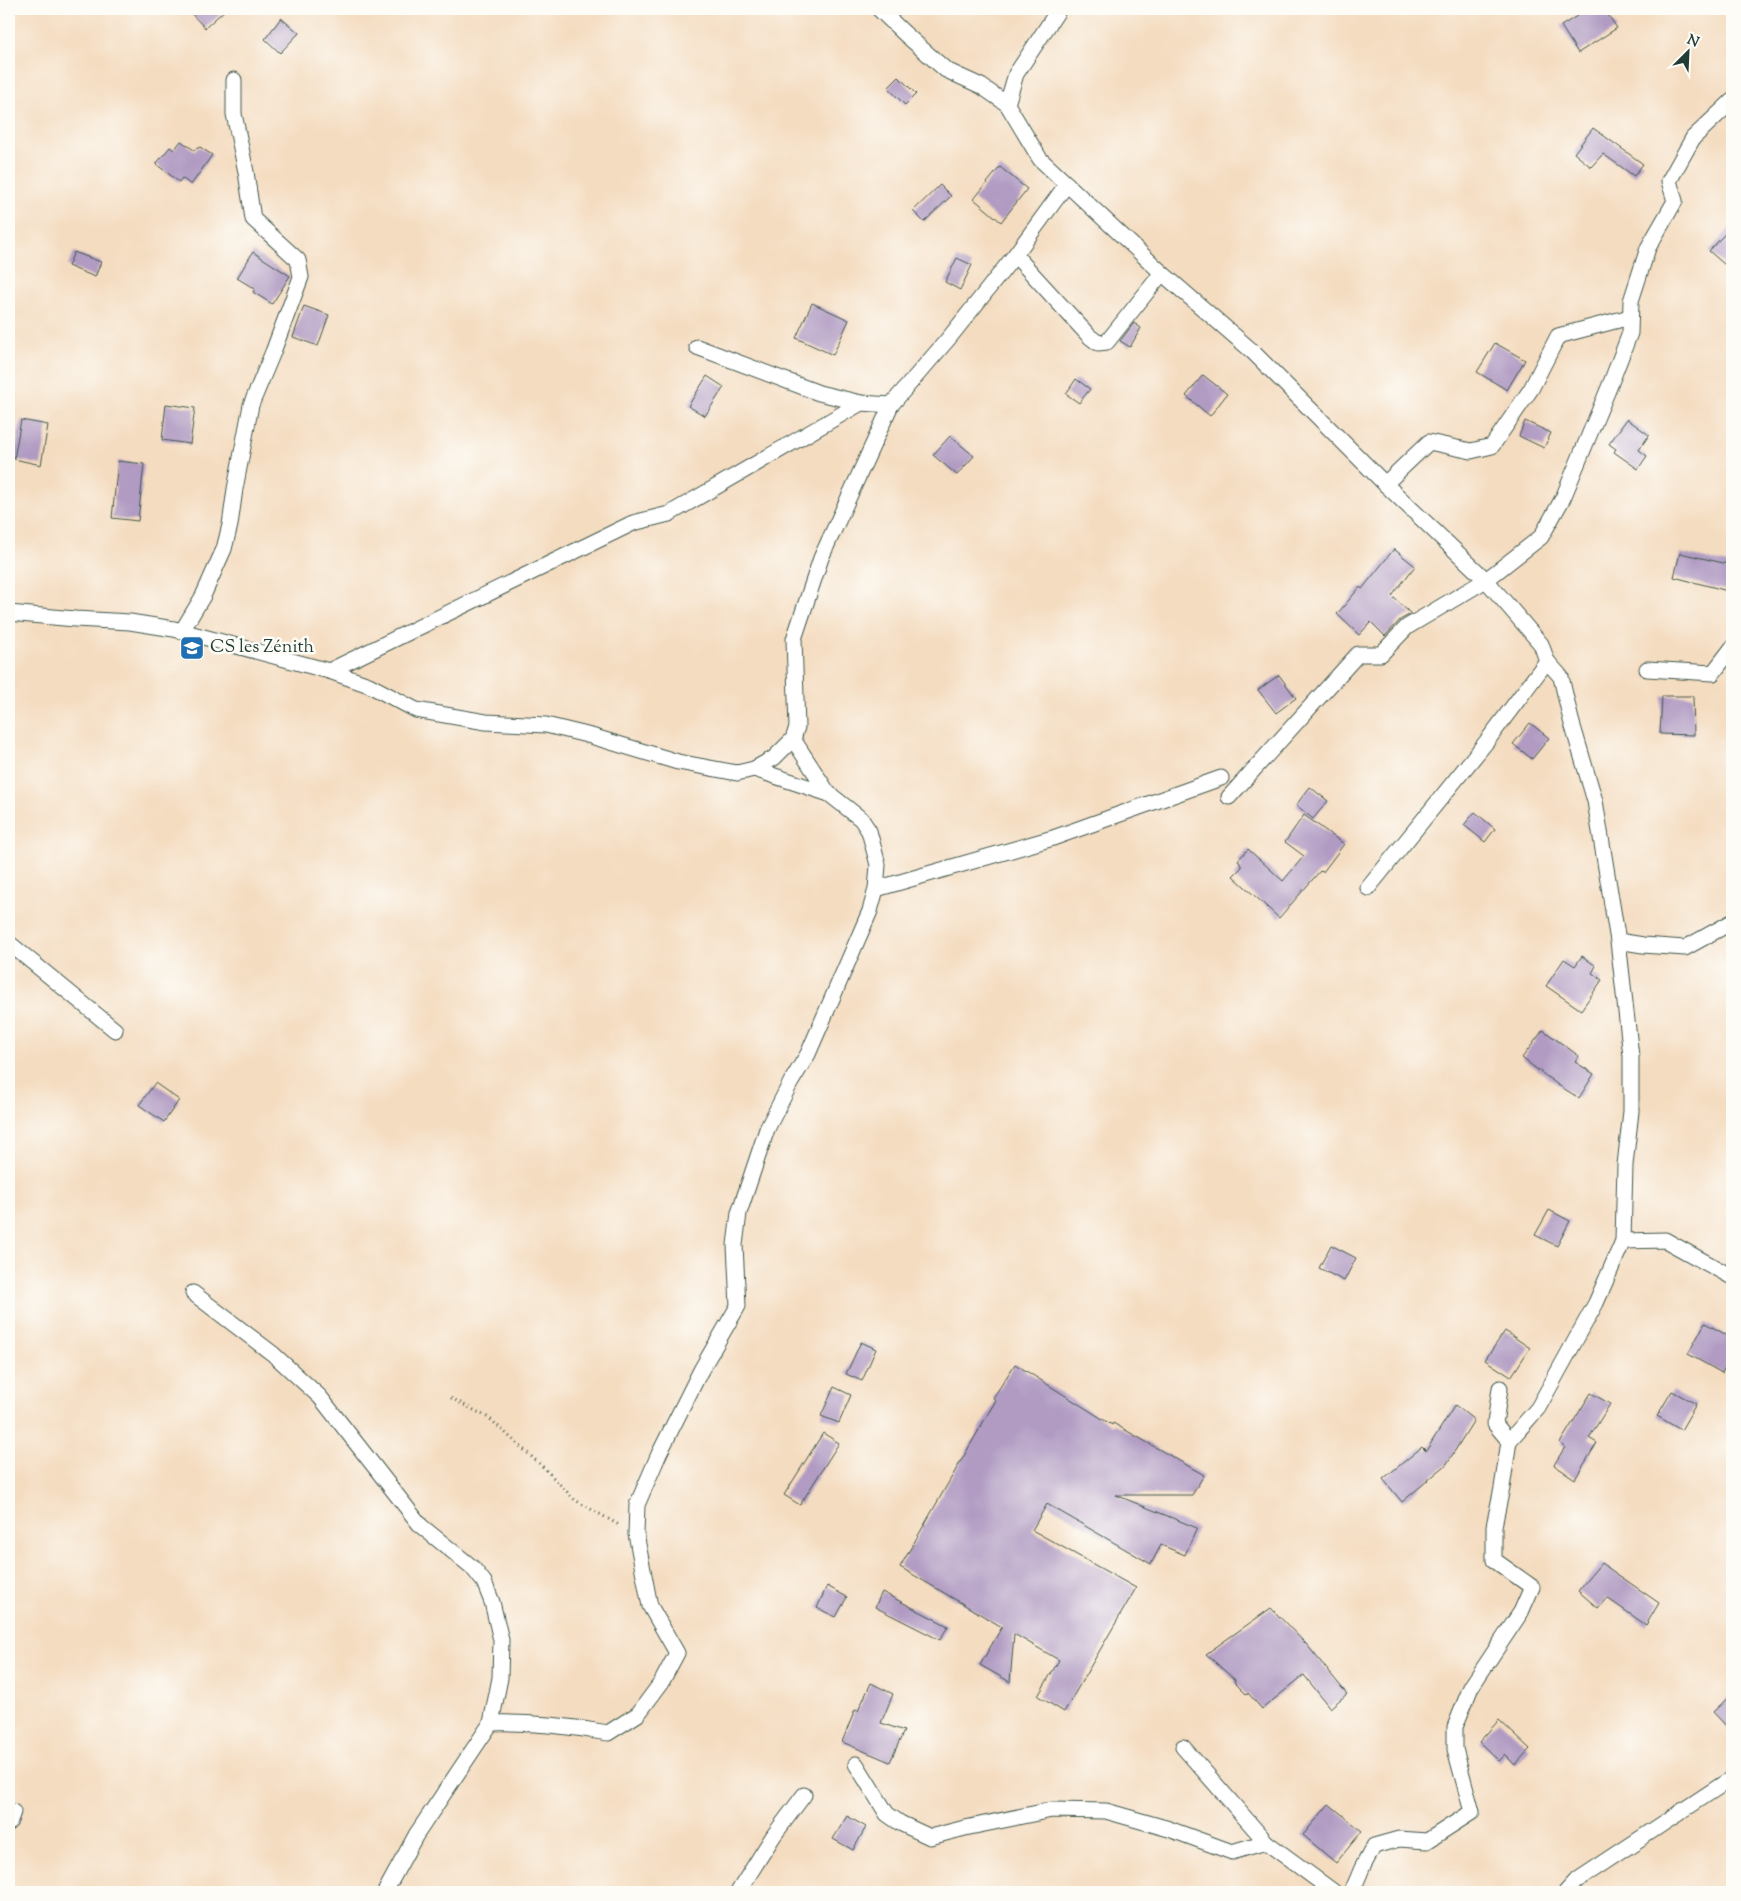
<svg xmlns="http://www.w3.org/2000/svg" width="1741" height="1901" viewBox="0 0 1741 1901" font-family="'Sorts Mill Goudy',serif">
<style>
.building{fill:#b19bc3}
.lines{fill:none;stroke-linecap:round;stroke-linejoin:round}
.minor-casing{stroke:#3f5549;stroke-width:17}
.path{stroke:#3f5549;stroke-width:3;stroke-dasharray:1 4;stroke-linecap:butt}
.minor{stroke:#fff;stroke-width:15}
.labels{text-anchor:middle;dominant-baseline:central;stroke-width:5;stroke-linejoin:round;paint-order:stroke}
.poi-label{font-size:18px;fill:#1f3d34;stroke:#fdfcf7;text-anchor:start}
</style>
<rect width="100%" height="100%" fill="#fdfcf7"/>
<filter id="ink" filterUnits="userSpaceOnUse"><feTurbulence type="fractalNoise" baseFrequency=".02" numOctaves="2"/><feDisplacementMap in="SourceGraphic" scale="10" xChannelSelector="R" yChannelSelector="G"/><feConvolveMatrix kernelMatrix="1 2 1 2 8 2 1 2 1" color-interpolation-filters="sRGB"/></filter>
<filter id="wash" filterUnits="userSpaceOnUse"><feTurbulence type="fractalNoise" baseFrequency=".0096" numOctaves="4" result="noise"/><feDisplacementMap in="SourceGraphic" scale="20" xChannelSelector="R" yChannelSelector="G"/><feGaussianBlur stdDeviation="1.12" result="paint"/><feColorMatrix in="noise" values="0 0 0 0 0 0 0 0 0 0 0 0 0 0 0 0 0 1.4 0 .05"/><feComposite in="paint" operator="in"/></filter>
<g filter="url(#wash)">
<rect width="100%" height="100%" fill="#f4dcc0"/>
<g id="blocks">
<g class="building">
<polygon points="187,9 226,9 205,28"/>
<polygon points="1588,9 1604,9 1617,28 1578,53 1561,26"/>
<polygon points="281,18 299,33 280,53 265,39"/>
<polygon points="899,77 916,94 905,105 888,88"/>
<polygon points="1593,128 1643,164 1634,176 1603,154 1591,167 1574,153"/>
<polygon points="181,141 194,150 200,147 212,155 191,185 182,178 179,182 156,164 170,147 174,150"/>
<polygon points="1000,167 1027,189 1001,222 974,199"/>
<polygon points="940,185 951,196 924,222 913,211"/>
<polygon points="1732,226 1732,271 1709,251"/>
<polygon points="74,252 101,262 95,277 68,266"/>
<polygon points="253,252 290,276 272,304 253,292 255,289 237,278"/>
<polygon points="957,258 972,265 960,290 945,282"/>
<polygon points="812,303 849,320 833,355 796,338"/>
<polygon points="304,306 329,315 318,346 293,337"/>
<polygon points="1134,323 1141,328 1130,347 1120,341"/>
<polygon points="1495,343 1525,360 1507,390 1477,372"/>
<polygon points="1203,375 1227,394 1210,416 1186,396"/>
<polygon points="707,376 724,387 705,416 688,406"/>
<polygon points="1076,379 1090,389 1079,403 1066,394"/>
<polygon points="166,404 195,408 190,444 162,440"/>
<polygon points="1627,419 1649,435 1639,450 1647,456 1638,469 1614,452 1616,449 1609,444"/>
<polygon points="21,420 48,425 41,465 14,459"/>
<polygon points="1525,421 1551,433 1544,448 1519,436"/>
<polygon points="950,436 974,456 957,475 933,455"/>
<polygon points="118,461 144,464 138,521 112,518"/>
<polygon points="1394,549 1415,566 1392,596 1411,614 1400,620 1385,636 1371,622 1359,635 1337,614 1360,587 1362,589"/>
<polygon points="1680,553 1732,565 1732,592 1674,577"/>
<polygon points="1279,675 1296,698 1276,713 1258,690"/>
<polygon points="1662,696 1693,696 1694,735 1660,734"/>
<polygon points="1530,723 1549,738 1532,759 1513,744"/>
<polygon points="1310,787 1328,801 1313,819 1296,805"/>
<polygon points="1475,812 1495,829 1485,842 1464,825"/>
<polygon points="1304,815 1344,844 1323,872 1320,871 1279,918 1233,876 1242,867 1238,860 1248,849 1283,881 1304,856 1285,842"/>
<polygon points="1582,956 1596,966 1592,973 1602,980 1581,1010 1546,986 1564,959 1575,966"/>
<polygon points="1543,1030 1579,1056 1575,1062 1594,1074 1579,1098 1558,1085 1522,1058"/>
<polygon points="155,1083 179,1100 164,1122 139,1105"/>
<polygon points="1549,1210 1570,1221 1557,1246 1535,1235"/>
<polygon points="1331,1245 1356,1258 1344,1281 1319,1268"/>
<polygon points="1705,1323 1732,1338 1732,1353 1722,1373 1688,1354"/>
<polygon points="1505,1331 1530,1348 1511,1377 1485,1360"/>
<polygon points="861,1342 876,1349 862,1381 846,1374"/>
<polygon points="1015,1364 1112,1425 1113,1423 1204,1475 1192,1495 1116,1495 1197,1528 1185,1555 1161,1545 1151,1564 1047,1504 1032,1530 1136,1588 1064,1712 1038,1696 1059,1660 1014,1634 1010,1682 980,1665 1002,1627 900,1567 996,1400 993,1398"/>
<polygon points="834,1387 851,1395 839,1423 821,1416"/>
<polygon points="1672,1391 1696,1404 1681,1430 1657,1416"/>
<polygon points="1591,1393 1610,1404 1589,1438 1597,1443 1575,1479 1554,1465 1565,1447 1560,1443"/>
<polygon points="1455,1405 1474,1420 1446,1465 1402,1502 1383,1479 1422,1447 1426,1451"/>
<polygon points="823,1433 839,1443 800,1505 784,1495"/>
<polygon points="1601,1563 1659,1603 1646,1625 1607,1598 1598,1608 1578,1591"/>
<polygon points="827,1586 847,1597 836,1617 817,1608"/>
<polygon points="882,1592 948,1626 940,1640 875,1607"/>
<polygon points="1271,1608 1307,1645 1347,1694 1330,1708 1304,1675 1262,1709 1248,1693 1247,1695 1234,1682 1235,1680 1206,1654"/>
<polygon points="871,1683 893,1694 881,1723 904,1731 890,1762 842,1742 855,1710 858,1711"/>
<polygon points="1732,1694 1732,1732 1713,1712"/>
<polygon points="1499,1720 1530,1749 1515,1765 1505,1755 1499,1761 1479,1742"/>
<polygon points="1329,1804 1362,1831 1336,1863 1303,1835"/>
<polygon points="847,1816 866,1827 853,1850 833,1839"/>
</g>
</g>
</g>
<g filter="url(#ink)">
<use href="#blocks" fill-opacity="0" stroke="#3f5549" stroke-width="1"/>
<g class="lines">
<defs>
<g id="minor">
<polyline points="879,9 905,34 946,70 981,86 1007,104 1040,159 1162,273 1252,351 1385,484 1486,580 1541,644 1547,661 1561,677 1571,720 1595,801 1618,941 1631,1056 1631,1111 1625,1165 1623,1241 1596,1303 1538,1408 1509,1441 1502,1488 1494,1526 1494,1560 1532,1587 1521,1612 1471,1687 1455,1727 1455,1749 1472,1812 1427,1841 1399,1839 1374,1846 1362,1868 1352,1892"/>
<polyline points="1007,104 1016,74 1059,9"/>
<polyline points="1015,255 1089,336 1098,343 1107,342 1162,273"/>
<polyline points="697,347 819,393 861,403 891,405"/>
<polyline points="1385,484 1429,442 1471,451 1492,446 1531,389 1558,336 1630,317"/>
<polyline points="9,613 75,619 130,622 174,629 329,671 369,685 416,710 486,722 546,725 591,736 678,762 737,773 754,769 774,758 793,739 797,727 794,639 821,558 891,405 949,338 1015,255 1067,184"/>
<polyline points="182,631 203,596 224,549 230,525 235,489 251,405 273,352 301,277 298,260 253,219 246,172 234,114 234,80"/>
<polyline points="1647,669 1713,673 1732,648"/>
<polyline points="329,671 633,523 669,514 861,403"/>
<polyline points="754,769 829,794"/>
<polyline points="1229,797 1358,654 1381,654 1407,627 1486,580 1541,537 1563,498 1610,385 1630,333 1631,301 1648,248 1675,201 1669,181 1693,138 1732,101"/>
<polyline points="1368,888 1487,741 1547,661"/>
<polyline points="876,889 1053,838 1221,778"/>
<polyline points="1618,941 1643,945 1685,948 1732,922"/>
<polyline points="9,943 115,1030"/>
<polyline points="1623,1241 1665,1240 1732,1277"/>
<polyline points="193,1293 273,1354 320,1397 421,1526 472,1567 484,1582 492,1602 501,1640 500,1678 491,1723 416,1835 385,1892"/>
<polyline points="1500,1388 1495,1424 1509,1441"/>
<path d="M 491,1723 C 531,1722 568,1726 608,1733 L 638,1714 L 661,1683 L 677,1653 L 650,1606 L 636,1534 L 637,1505 L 659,1454 L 701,1370 L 738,1306 L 735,1245 L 739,1213 L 767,1129 L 791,1082 L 808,1054 L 870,911 L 876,889 L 878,865 L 869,831 L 861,819 L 828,793 L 793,739"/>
<polyline points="1183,1747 1266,1842 1334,1892"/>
<polyline points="856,1764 887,1814 900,1823 930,1837 965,1828 1052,1810 1106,1811 1169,1829 1232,1852 1266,1842"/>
<polyline points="9,1823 13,1812"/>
<polyline points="738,1892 774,1835 804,1795"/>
<polyline points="1566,1892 1576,1881 1732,1778"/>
</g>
</defs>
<use href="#minor" class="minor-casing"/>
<polyline class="path" points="451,1398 489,1418 543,1467 575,1500 619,1525"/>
<use href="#minor" class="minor"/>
</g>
</g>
<defs>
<symbol id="school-square" viewBox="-11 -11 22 22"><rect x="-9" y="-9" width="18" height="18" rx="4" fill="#1f6fb2" stroke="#fdfcf7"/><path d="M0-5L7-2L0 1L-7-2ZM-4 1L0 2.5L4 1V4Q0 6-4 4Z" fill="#fff"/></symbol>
</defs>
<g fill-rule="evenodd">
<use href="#school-square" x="178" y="634" width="28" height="28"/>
</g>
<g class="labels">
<g class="poi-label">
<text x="210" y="648">CS les Zénith</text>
</g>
</g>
<rect width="1741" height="1901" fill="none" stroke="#fdfcf7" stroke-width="30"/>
<g transform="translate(1688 52) rotate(24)" stroke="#fdfcf7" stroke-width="4" paint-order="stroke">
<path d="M0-4L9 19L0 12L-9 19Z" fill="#1f3d34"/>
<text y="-8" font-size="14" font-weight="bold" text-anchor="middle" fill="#1f3d34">N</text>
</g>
</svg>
